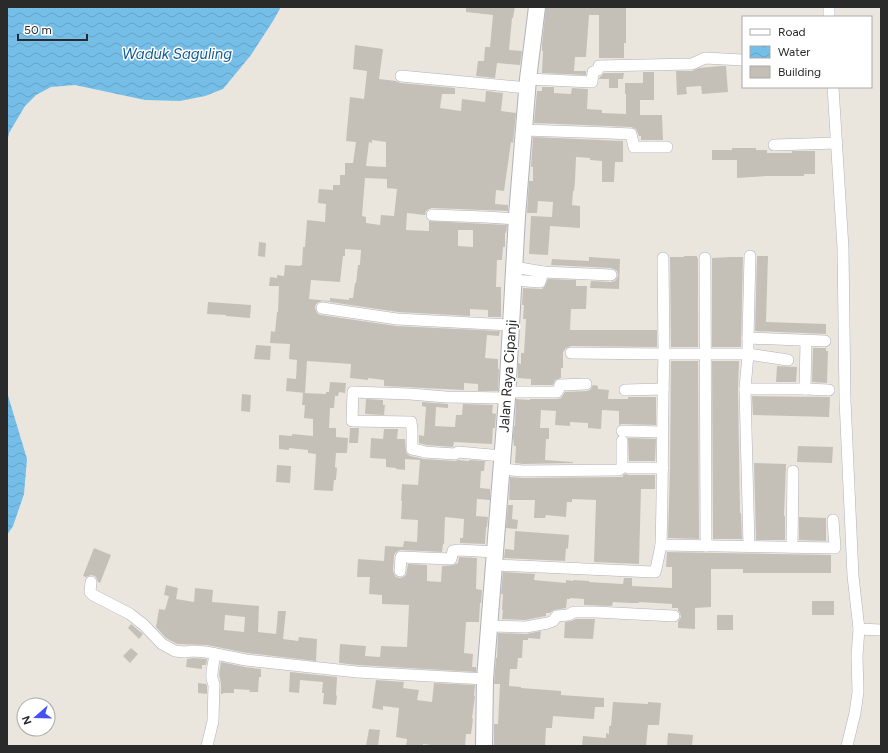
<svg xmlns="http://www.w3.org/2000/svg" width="888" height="753" viewBox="0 0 888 753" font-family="Figtree,sans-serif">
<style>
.water{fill:url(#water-waves)}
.building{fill:#c4c0b8;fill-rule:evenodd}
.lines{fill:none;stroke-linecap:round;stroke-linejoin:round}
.street-casing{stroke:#b0b1bd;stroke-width:12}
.secondary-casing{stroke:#b0b1bd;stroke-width:18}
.street{stroke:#fff;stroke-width:11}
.secondary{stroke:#fff;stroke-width:16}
.labels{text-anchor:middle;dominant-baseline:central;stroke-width:3;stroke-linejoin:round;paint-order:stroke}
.street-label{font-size:14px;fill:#2a2a2a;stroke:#fff}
.water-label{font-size:15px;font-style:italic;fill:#145b94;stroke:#fff}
</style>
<defs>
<pattern id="water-waves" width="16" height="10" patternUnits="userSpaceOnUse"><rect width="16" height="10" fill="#75bee8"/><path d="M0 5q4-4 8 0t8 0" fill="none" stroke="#65a3c7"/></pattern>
</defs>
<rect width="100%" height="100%" fill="#ebe6dd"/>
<g class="water">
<polygon points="7,7 281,7 273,21 251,55 223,89 205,96 180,101 145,100 75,85 51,87 36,95 25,106 9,133 7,143"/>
<polygon points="7,392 27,459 24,494 13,526 7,535"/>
</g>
<g class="building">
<polygon points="466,7 515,7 513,18 512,18 509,50 522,51 520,65 497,63 495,78 476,76 478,61 484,61 485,47 490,47 493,15 466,12"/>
<polygon points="546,7 598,7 613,8 613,7 626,7 626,43 624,43 624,58 599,58 599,15 589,15 586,57 575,57 574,71 586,71 586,75 542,73 543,51 542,51 542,44"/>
<path d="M 355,45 L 383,49 L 379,79 L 396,81 L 400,83 L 455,88 L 455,94 L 442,94 L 440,108 L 461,111 L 462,99 L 485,102 L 486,91 L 503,93 L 501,111 L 516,113 L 513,143 L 511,142 L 504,191 L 496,190 L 495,204 L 508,205 L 508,211 L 432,208 L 429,209 L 426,211 L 425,215 L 407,213 L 406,230 L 429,231 L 429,221 L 507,225 L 506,233 L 505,233 L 505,247 L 503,247 L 502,260 L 497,260 L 496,287 L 501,287 L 501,317 L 488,317 L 488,310 L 470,309 L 470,316 L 398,312 L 323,301 L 319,302 L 316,304 L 315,307 L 316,311 L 318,314 L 321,315 L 396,326 L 500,331 L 499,336 L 487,335 L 485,358 L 498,359 L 498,369 L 499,369 L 498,391 L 478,391 L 478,384 L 464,383 L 464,390 L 384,386 L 384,380 L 368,378 L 368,380 L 350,378 L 351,364 L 307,361 L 305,393 L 286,391 L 287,378 L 296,379 L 297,360 L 289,359 L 290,344 L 270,343 L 271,331 L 275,332 L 277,312 L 278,312 L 279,286 L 269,286 L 270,277 L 277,278 L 277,275 L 284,276 L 285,265 L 300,266 L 301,265 L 302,265 L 303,247 L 305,247 L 307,220 L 325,222 L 326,204 L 318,203 L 319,189 L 333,190 L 333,185 L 340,185 L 340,175 L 345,175 L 345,163 L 353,163 L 356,142 L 346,141 L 350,97 L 364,99 L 367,71 L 353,69 ZM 372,140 L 386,142 L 386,167 L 366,166 L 369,142 L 372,143 ZM 365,178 L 387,179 L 387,188 L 397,189 L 394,216 L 381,215 L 380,225 L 366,223 L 366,217 L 362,216 ZM 458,230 L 473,230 L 473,247 L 458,246 ZM 345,249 L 361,250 L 360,265 L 358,265 L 356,283 L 355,283 L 353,298 L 349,298 L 349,300 L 330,298 L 330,301 L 309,299 L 311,280 L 340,282 L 343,256 L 345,256 Z"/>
<polygon points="721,66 726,66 728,92 702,94 701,86 686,87 687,94 677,95 676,71 692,71 699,68"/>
<polygon points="643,72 654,72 654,100 640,100 640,115 662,115 663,140 641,140 641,136 639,136 636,129 631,127 534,123 537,91 542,91 542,87 554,87 554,93 571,94 572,88 588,89 587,109 602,110 602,113 626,114 626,94 625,94 625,83 643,83"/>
<polygon points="604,73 624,73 623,79 618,79 618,88 609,88 609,79 599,79 600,77"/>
<polygon points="533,137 623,141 623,162 615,162 614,182 602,182 602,161 590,160 590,158 576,157 575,181 574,191 573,191 572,205 580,206 580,228 550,226 548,255 529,254 531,216 552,217 553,202 538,201 537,213 527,213 529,181 533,181 533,167 531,167"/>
<polygon points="732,148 756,148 756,150 767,150 767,153 792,153 792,151 815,151 815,174 804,174 804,176 766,176 737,178 737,160 712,160 712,150 732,150"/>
<polygon points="259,242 266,243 265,257 258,256"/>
<polygon points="684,256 697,256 697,258 698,258 698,347 671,347 670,257 684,257"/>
<polygon points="757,256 768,256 766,322 826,324 826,334 755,331"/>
<polygon points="589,257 620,259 619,289 590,288 591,281 611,282 615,281 617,278 618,275 617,271 614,269 611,268 551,265 552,259 589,261"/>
<polygon points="730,257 743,257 741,347 712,347 712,258"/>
<polygon points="548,279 576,280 576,286 587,286 586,309 571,309 570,330 657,330 657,347 571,346 566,348 563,352 563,368 561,368 561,378 555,380 553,385 531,385 531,379 518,378 518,363 521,364 521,353 524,353 526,319 523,319 524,305 522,305 523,288 542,289 545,286"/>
<polygon points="208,302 251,305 250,318 226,316 226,315 207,314"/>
<polygon points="256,345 271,346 270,360 254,359"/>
<polygon points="813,348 826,348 826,351 828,351 827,383 812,382"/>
<polygon points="671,361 698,361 699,539 668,538 670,468"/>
<polygon points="712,361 739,361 738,389 740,513 741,513 742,539 713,539"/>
<polygon points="777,366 797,367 796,382 776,382"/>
<polygon points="330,382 346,383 345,393 339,392 338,396 335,396 334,408 330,408 329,428 336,428 336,437 348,438 347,453 336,453 335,467 337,468 336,480 334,480 333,491 314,490 316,454 308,453 308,450 289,448 289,450 279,449 279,435 292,436 292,434 313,436 313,419 304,418 305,405 302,405 303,393 326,394 326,392 329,392"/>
<polygon points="593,385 598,386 598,389 609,390 608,399 628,399 628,397 656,397 656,425 622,424 619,425 619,411 602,410 601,429 588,428 588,423 570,422 570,426 555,425 556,411 541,410 540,428 549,428 549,439 546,439 545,460 573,462 573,463 523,464 515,463 516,446 514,446 513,437 514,426 515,426 516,399 530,400 530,399 557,399 561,398 565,392 587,391 590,390"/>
<polygon points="242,394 251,395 250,412 241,411"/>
<polygon points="752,396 830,397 829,417 753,415"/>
<polygon points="366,399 383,400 383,405 385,405 384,415 365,414"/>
<polygon points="422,402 448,404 448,408 436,407 435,426 455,427 456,415 462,415 463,404 493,405 492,413 496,414 495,428 493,428 492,444 454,442 453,447 426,445 419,443 419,435 424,436 426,407 422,406"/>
<polygon points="350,428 359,428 358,443 349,443"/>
<polygon points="384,429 398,429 397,439 405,439 406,452 407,454 410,456 424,459 455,461 458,460 469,461 469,460 485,461 484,471 481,471 480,488 490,489 490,500 477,499 476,516 488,517 487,527 486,527 485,544 460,543 460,538 463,538 464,519 445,517 444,544 443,544 442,552 401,550 398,551 395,553 394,556 393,570 394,574 396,577 400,578 403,577 406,575 408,564 427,565 427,581 441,582 442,566 454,565 458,563 459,557 477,558 476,589 482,590 481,603 480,603 479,622 466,622 464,653 473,654 472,667 476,667 476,672 358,665 339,663 340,644 366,646 365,656 380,657 381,646 407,647 409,605 382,604 382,595 369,594 370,577 357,577 358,559 384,561 385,546 403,547 404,541 417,542 418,520 401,519 402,501 401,501 402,484 418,485 420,460 405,459 405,470 396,469 396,468 386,467 386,459 370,458 371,438 383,439"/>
<polygon points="628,438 656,439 655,461 629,461"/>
<polygon points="798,446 833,447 832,463 797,462"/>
<polygon points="754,463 786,464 784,516 785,516 785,540 756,540"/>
<polygon points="277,465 291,466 290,483 276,482"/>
<polygon points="626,474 629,475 655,475 655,489 641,489 639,564 594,562 596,500 572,499 572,502 567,502 566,517 546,515 545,518 534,518 535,500 509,500 510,477 523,478 619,477 623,477 623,475"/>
<polygon points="508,505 513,505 512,519 518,520 517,529 506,528"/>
<polygon points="799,517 826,518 826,541 799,540"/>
<polygon points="515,531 569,535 568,549 566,548 565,561 504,558 505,549 514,550"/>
<polygon points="94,548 111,555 100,583 98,582 97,579 95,576 91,575 86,577 83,576"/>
<polygon points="667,552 831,555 831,573 743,573 743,569 711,569 711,607 695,608 695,629 678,628 678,622 681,617 680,613 678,610 678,608 672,608 672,604 639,602 639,603 631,603 613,602 612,606 584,605 584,599 570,598 570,599 567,599 566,608 554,610 550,613 546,613 546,616 525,620 502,619 503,610 502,610 503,594 501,594 503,572 535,574 534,580 566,583 566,580 573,581 573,580 589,581 589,582 623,584 624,578 632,578 632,586 672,588 672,567 666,567"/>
<path d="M 166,585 L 178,588 L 176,599 L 194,602 L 195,588 L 213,590 L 212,602 L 259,606 L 258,632 L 276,634 L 278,611 L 286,611 L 283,639 L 298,641 L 299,637 L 317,639 L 316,661 L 247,653 L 207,645 L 177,644 L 166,638 L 156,627 L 159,609 L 165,610 L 169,596 L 164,595 ZM 225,615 L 245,617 L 244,632 L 224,630 Z"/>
<rect x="812" y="601" width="22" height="14"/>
<rect x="717" y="615" width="16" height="15"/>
<polygon points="576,619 595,619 593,639 564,638 565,622 571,621"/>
<polygon points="131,624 143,634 139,639 128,628"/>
<polygon points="541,631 540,639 528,638 528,640 523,640 522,658 518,658 517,669 510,669 509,686 521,687 521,688 561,691 561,695 604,698 604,707 595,707 594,719 553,716 552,728 546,728 545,746 494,746 494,724 498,724 500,684 494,684 496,658 497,658 498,633 526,634"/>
<polygon points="131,648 138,654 130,663 123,656"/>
<polygon points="193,658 207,659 206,665 202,665 202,669 186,667 187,659"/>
<polygon points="221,662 245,667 261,669 261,677 259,677 258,692 249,692 250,690 234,689 234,693 223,693 223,694 221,694 221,684 219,674"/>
<polygon points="290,672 337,677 336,695 337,696 336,705 323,704 324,693 322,693 323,682 300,680 299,693 289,692"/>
<polygon points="376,680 404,682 403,688 419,690 417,700 432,702 434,683 475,685 474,696 475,696 472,718 473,719 471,734 466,734 465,746 439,746 423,744 423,746 406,746 407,739 396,737 399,708 383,706 383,710 372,708"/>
<polygon points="198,683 206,684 207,686 207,694 198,693"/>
<polygon points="613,702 648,704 648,702 661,703 659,725 648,725 646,746 582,746 583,736 606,738 606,733 609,734 609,726 611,726"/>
<polygon points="369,729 380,730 378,746 366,746"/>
<polygon points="668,733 693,735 692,746 667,746"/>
</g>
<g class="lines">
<defs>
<g id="street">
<polyline points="829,7 829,17"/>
<polyline points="401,76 528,88"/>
<polyline points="528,79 592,82 593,72 598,70 599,66 692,64 705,58 743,60"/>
<polyline points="833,87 843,248 845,400 853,576 859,629 857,656 858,692 855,713 847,746"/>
<polyline points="524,130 610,133 631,134 634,147 667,147"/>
<polyline points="774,145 837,143"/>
<polyline points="432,215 485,217 516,219"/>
<polyline points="750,256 748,338 825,341"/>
<polyline points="705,258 706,546"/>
<polyline points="514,267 543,272"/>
<polyline points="513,280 540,282 543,272 611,275"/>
<polyline points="322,308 397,319 511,325"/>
<polyline points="748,338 748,354 745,389 749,546"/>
<polyline points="571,353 664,354 663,258"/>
<path d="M 788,360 L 748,354 L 664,354 C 662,418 663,481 661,545 L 835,548 L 833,520"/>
<polyline points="745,389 805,389 829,390"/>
<polyline points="805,389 806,341"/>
<polyline points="625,390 663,389"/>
<polyline points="507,392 557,392 559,389 560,385 586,384"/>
<polyline points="622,431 662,432"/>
<polyline points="502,456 458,452 455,454 424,452 422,451 412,449 412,430 411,422 352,421 353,392 410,394 446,397 507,398"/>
<polyline points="629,468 663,468"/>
<polyline points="501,469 523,471 619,470 622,468 622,441"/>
<polyline points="792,547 793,471"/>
<polyline points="495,565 653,572 655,572 656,569 661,545"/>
<polyline points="400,571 401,557 451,559 453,551 459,550 495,552"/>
<polyline points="91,582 90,592 93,595 130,614 144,625 162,644 175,651 184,652 193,651 206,652 246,660 357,672 485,679"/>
<polyline points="490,626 526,627 548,623 553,621 557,616 568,615 574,612 595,612 674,616"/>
<polyline points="859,629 881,630"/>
<path d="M 207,746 L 213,721 L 214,684 C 209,677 214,663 215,654"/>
</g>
<polyline id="secondary" points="484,746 485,679 507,398 517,216 528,79 537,7"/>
</defs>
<use href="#street" class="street-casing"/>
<use href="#secondary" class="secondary-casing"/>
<use href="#street" class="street"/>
<use href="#secondary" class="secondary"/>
</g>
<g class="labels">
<g class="street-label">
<text transform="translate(508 376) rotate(-86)">Jalan Raya Cipanji</text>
</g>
<g class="water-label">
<text x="177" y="54">Waduk Saguling</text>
</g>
</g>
<rect width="888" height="753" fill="none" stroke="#2a2a2a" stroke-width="16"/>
<rect x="742" y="16" width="130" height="72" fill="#ffffff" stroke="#aaaaaa"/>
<rect x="750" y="29" width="20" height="6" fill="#ffffff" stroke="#aaaaaa"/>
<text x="778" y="36" font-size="12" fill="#2a2a2a">Road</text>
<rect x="750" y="46" width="20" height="12" fill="url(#water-waves)" stroke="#aaaaaa"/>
<text x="778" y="56" font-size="12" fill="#2a2a2a">Water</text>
<rect x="750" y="66" width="20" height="12" fill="#c4c0b8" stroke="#aaaaaa"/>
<text x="778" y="76" font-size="12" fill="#2a2a2a">Building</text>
<g transform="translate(36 717) rotate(250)"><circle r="19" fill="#ffffff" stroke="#aaaaaa"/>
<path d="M0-3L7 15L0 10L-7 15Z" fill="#4453f0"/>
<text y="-6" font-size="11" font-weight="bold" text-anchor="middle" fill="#2a2a2a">N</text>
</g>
<path d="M18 34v6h69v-6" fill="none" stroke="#2a2a2a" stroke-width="2"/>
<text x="24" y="34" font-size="12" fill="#2a2a2a" stroke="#ffffff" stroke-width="3" paint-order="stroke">50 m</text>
</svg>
